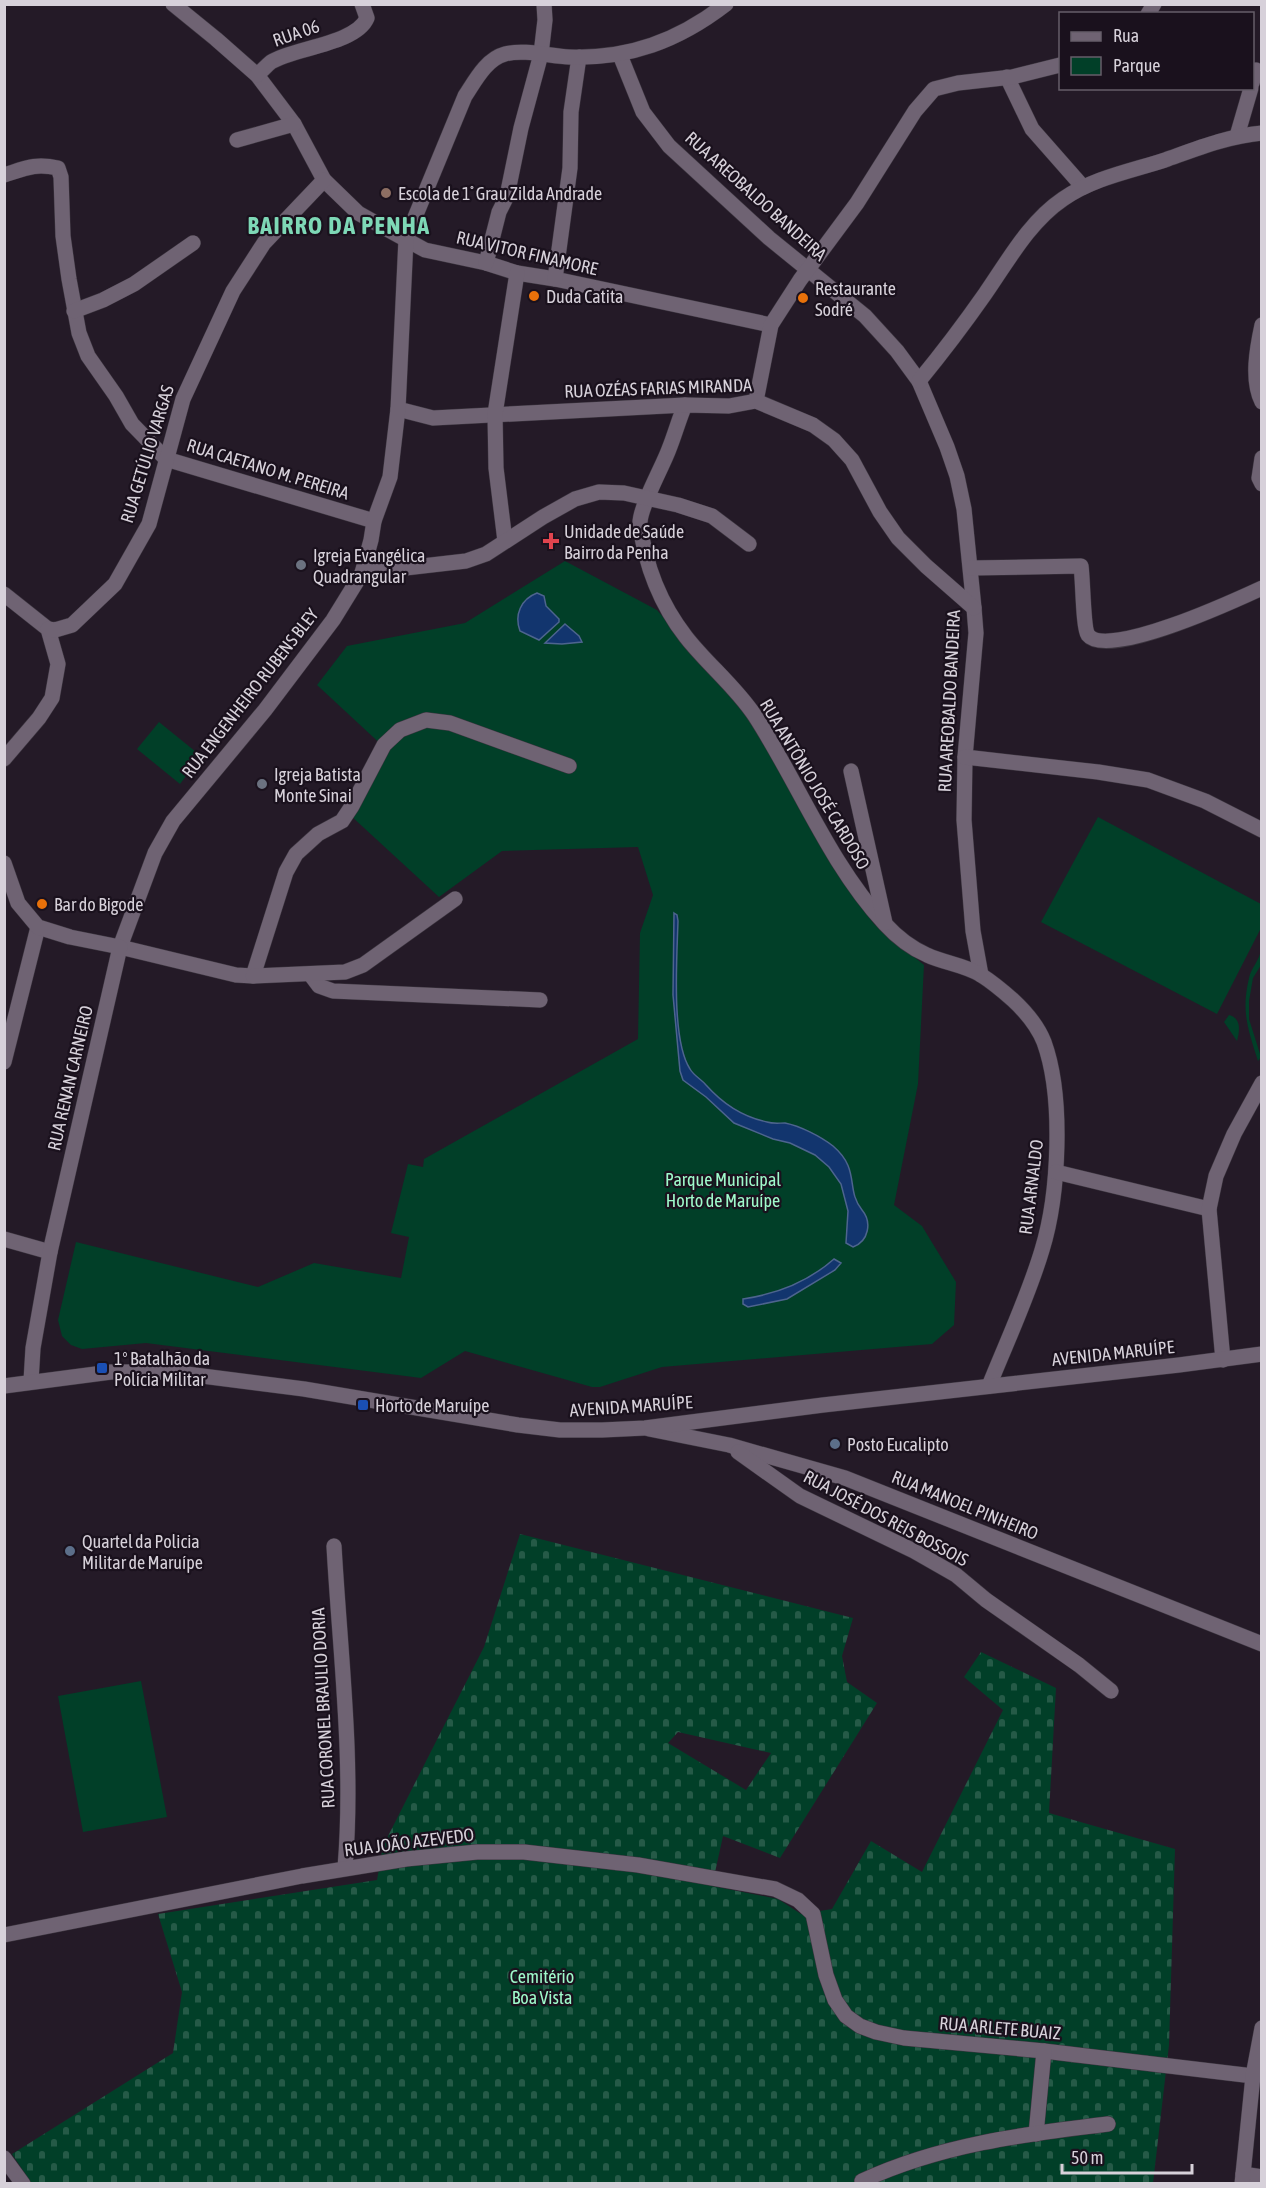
<svg xmlns="http://www.w3.org/2000/svg" width="1266" height="2188" viewBox="0 0 1266 2188" font-family="'Asap Condensed',sans-serif">
<style>
.cemetery{fill:url(#cemetery-stones);fill-rule:evenodd}
.green{fill:#013f28}
.water{fill:#12356e;stroke:#4d648e;stroke-width:1.5}
.lines{fill:none;stroke-linecap:round;stroke-linejoin:round}
.street-casing{stroke:#3d3640;stroke-width:16}
.secondary-casing{stroke:#3d3640;stroke-width:16}
.street{stroke:#6f6373;stroke-width:15}
.secondary{stroke:#6f6373;stroke-width:15}
.education-dot{fill:#8d6e63;stroke:#1a111d;stroke-width:2}
.food-dot{fill:#e8710a;stroke:#1a111d;stroke-width:2}
.health-dot{fill:#e0444e;stroke:#1a111d;stroke-width:2}
.worship-dot{fill:#6b7280;stroke:#1a111d;stroke-width:2}
.transit-dot{fill:#1a4fb4;stroke:#1a111d;stroke-width:2}
.service-dot{fill:#5c6f8a;stroke:#1a111d;stroke-width:2}
.labels{text-anchor:middle;dominant-baseline:central;stroke-width:4.5;stroke-linejoin:round;paint-order:stroke}
.street-label{font-size:18px;fill:#d7d1da;stroke:#1a111d}
.poi-label{font-size:18px;fill:#d7d1da;stroke:#1a111d;text-anchor:start}
.park-label{font-size:18px;fill:#9ffacb;stroke:#1a111d}
.district-label{font-size:24px;font-weight:bold;letter-spacing:1.5px;fill:#7ed8b6;stroke:#1a111d}
</style>
<defs>
<pattern id="cemetery-stones" width="16" height="16" patternUnits="userSpaceOnUse" patternTransform="scale(1.5)"><rect width="16" height="16" fill="#013f28"/><path d="M2 7V4a2 2 0 0 1 4 0v3zM10 15v-3a2 2 0 0 1 4 0v3z" fill="#255a47"/></pattern>
</defs>
<rect width="100%" height="100%" fill="#241a27"/>
<path class="cemetery" d="M 520,1534 L 853,1618 L 842,1656 L 847,1682 L 877,1703 L 780,1858 L 723,1836 L 712,1886 L 778,1899 L 801,1914 L 832,1909 L 871,1841 L 922,1872 L 1003,1710 L 964,1677 L 981,1652 L 1056,1688 L 1049,1813 L 1175,1849 L 1169,2045 L 1153,2183 L 32,2184 L 12,2154 L 173,2053 L 182,1992 L 158,1914 L 377,1880 L 383,1846 L 484,1647 ZM 678,1732 L 771,1753 L 746,1790 L 668,1743 Z"/>
<g class="green">
<polygon points="565,561 657,610 747,714 857,901 874,924 924,965 918,1084 894,1205 922,1226 956,1282 954,1325 932,1344 662,1367 600,1387 592,1387 465,1351 421,1378 146,1343 82,1349 71,1345 62,1336 58,1320 76,1242 258,1287 314,1263 401,1278 409,1237 391,1233 408,1164 423,1167 424,1159 638,1039 640,933 653,895 638,847 502,851 439,897 350,815 386,749 317,685 347,646 465,623"/>
<polygon points="159,722 201,756 180,784 137,749"/>
<polygon points="1098,817 1261,904 1261,928 1217,1014 1041,922"/>
<path d="M 1261,949 L 1261,965 L 1253,978 L 1249,1001 L 1249,1019 L 1261,1057 L 1258,1061 C 1248,1029 1241,1012 1249,978 C 1251,968 1260,960 1261,949 Z"/>
<path d="M 1229,1015 C 1241,1018 1240,1030 1237,1041 L 1224,1022 Z"/>
<polygon points="141,1681 167,1817 83,1832 58,1696"/>
</g>
<g class="water">
<path d="M 537,593 L 544,596 L 546,606 L 559,619 L 559,622 L 539,640 L 520,631 C 514,615 521,599 537,593 Z"/>
<polygon points="565,624 579,636 582,642 562,644 545,643"/>
<path d="M 674,913 L 677,915 L 678,921 C 677,957 671,1040 690,1069 C 694,1076 701,1079 706,1085 C 722,1103 743,1117 767,1122 C 773,1124 779,1123 785,1123 C 800,1126 820,1136 833,1146 C 861,1170 845,1189 862,1210 C 872,1222 869,1241 853,1247 L 846,1243 L 848,1211 L 841,1184 L 829,1167 L 815,1155 L 790,1143 L 773,1139 L 734,1123 L 706,1097 L 683,1080 L 680,1071 L 673,995 Z"/>
<path d="M 834,1259 L 841,1263 L 835,1270 L 787,1299 L 748,1307 L 743,1304 L 743,1299 C 777,1294 809,1281 834,1259 Z"/>
</g>
<g class="lines">
<defs>
<g id="street">
<polyline points="173,4 216,39 257,75 294,124 324,180 358,213 374,222 425,250 486,263 517,273 555,279 771,325"/>
<polyline points="1148,14 1154,4"/>
<polyline points="620,55 643,112 669,146 769,238 865,316 897,351 919,381 947,447 957,476 964,509 974,608 976,633 965,757 964,820 973,931 981,975"/>
<path d="M 257,75 C 262,71 266,66 271,62 C 293,48 356,44 367,18 L 362,4"/>
<polyline points="1007,77 1032,129 1083,187"/>
<polyline points="1252,83 1256,70"/>
<polyline points="1237,136 1251,88"/>
<polyline points="237,140 294,124"/>
<path d="M 4,175 C 26,168 35,163 58,168 L 61,177 L 63,236 L 69,279 L 79,333 L 88,356 L 116,396 L 132,424 L 166,459 L 374,521"/>
<polyline points="486,263 499,212 507,196 521,128 541,54 545,20 544,4"/>
<polyline points="555,279 570,168 571,112 579,57"/>
<polyline points="74,311 103,300 134,284 193,243"/>
<path d="M 1262,325 C 1257,348 1251,380 1262,402"/>
<path d="M 919,381 C 942,353 964,324 985,294 C 1008,261 1029,222 1063,199 C 1093,178 1131,171 1165,160 C 1196,149 1228,136 1262,133"/>
<polyline points="756,401 771,325 800,280 857,203 915,111 934,89 958,83 1012,77 1060,65"/>
<path d="M 685,405 C 679,419 675,434 669,449 C 663,466 639,508 640,524 C 645,565 661,605 686,637 C 707,664 736,687 755,716 C 799,784 829,863 885,924 C 896,936 911,948 927,955 C 944,963 965,965 981,975 C 992,982 1004,992 1013,1000 C 1026,1012 1038,1027 1044,1042 C 1064,1097 1059,1195 1042,1250 C 1028,1297 1007,1341 989,1386"/>
<polyline points="398,409 433,418 685,405 729,406 756,401 813,425 834,440 852,460 880,512 898,538 926,566 974,608"/>
<polyline points="1262,458 1259,478 1262,484"/>
<polyline points="505,541 496,468 495,414 517,273"/>
<path d="M 971,568 L 1081,566 C 1083,579 1083,628 1088,635 C 1107,660 1236,600 1262,588"/>
<polyline points="362,573 466,561 486,554 543,517 575,499 599,492 624,493 678,505 712,516 749,544"/>
<polyline points="4,594 48,629 58,664 52,698 39,718 4,759"/>
<polyline points="48,629 55,630 72,625 115,584 149,524 183,399 233,291 264,243 324,180"/>
<polyline points="965,757 1098,772 1148,780 1205,801 1262,830"/>
<path d="M 569,766 L 450,723 L 426,720 L 400,730 L 384,745 L 352,806 L 342,821 L 318,834 L 296,854 L 286,872 L 253,976 L 236,975 L 120,947 L 155,853 L 173,821 L 265,710 L 333,620 L 362,573 L 371,540 L 374,521 L 390,477 L 398,409 L 406,239 L 465,96 C 475,81 486,59 505,54 C 524,49 549,56 569,57 C 629,59 678,41 726,4"/>
<polyline points="851,771 885,923"/>
<polyline points="310,974 319,986 333,991 540,1000"/>
<polyline points="253,976 345,972 363,965 455,899"/>
<polyline points="4,1062 38,927"/>
<polyline points="1056,1172 1209,1209"/>
<polyline points="4,1239 50,1252"/>
<polyline points="1223,1360 1209,1209 1216,1176 1234,1134 1262,1083"/>
<polyline points="649,1429 729,1445 845,1478 1262,1644"/>
<polyline points="738,1452 800,1496 914,1551 956,1575 986,1600 1079,1665 1111,1691"/>
<path d="M 334,1546 C 340,1653 354,1762 345,1868"/>
<polyline points="4,1935 302,1876 406,1859 477,1852 524,1852 638,1865 775,1889 798,1900 813,1914 826,1975 835,2000 846,2016 860,2026 876,2032 904,2038 1044,2051 1253,2076 1262,2074"/>
<polyline points="1036,2134 1044,2051"/>
<polyline points="1243,2174 1262,2177"/>
<path d="M 862,2181 C 939,2145 1024,2134 1108,2124"/>
<polyline points="1242,2184 1253,2076 1262,2028"/>
</g>
<g id="secondary">
<polyline points="4,863 18,903 38,927 70,937 120,947 50,1252 33,1348 31,1381"/>
<polyline points="4,1386 111,1372 171,1372 304,1389 518,1425 560,1430 602,1430 645,1428 823,1405 1179,1365 1262,1354"/>
<polyline points="4,2158 23,2184"/>
</g>
</defs>
<use href="#street" class="street-casing"/>
<use href="#secondary" class="secondary-casing"/>
<use href="#street" class="street"/>
<use href="#secondary" class="secondary"/>
</g>
<circle class="education-dot" cx="386" cy="193" r="6"/>
<g class="food-dot">
<circle cx="534" cy="296" r="6"/>
<circle cx="803" cy="298" r="6"/>
<circle cx="42" cy="904" r="6"/>
</g>
<path class="health-dot" d="M548 532h6v6h6v6h-6v6h-6v-6h-6v-6h6z"/>
<g class="worship-dot">
<circle cx="301" cy="565" r="6"/>
<circle cx="262" cy="784" r="6"/>
</g>
<g class="transit-dot">
<rect x="96" y="1362" width="12" height="12" rx="3"/>
<rect x="357" y="1399" width="12" height="12" rx="3"/>
</g>
<g class="service-dot">
<circle cx="835" cy="1444" r="6"/>
<circle cx="70" cy="1551" r="6"/>
</g>
<g class="labels">
<g class="street-label">
<text transform="translate(296 33) rotate(-19)">RUA 06</text>
<text transform="translate(756 196) rotate(42)">RUA AREOBALDO BANDEIRA</text>
<text transform="translate(527 253) rotate(13)">RUA VITOR FINAMORE</text>
<text transform="translate(658 388) rotate(-2)">RUA OZÉAS FARIAS MIRANDA</text>
<text transform="translate(147 454) rotate(-73)">RUA GETÚLIO VARGAS</text>
<text transform="translate(268 469) rotate(17)">RUA CAETANO M. PEREIRA</text>
<text transform="translate(250 693) rotate(-52)">RUA ENGENHEIRO RUBENS BLEY</text>
<text transform="translate(949 701) rotate(-87)">RUA AREOBALDO BANDEIRA</text>
<text transform="translate(815 784) rotate(59)">RUA ANTÔNIO JOSÉ CARDOSO</text>
<text transform="translate(70 1078) rotate(-77)">RUA RENAN CARNEIRO</text>
<text transform="translate(1031 1187) rotate(-83)">RUA ARNALDO</text>
<text transform="translate(1113 1353) rotate(-6)">AVENIDA MARUÍPE</text>
<text transform="translate(631 1406) rotate(-4)">AVENIDA MARUÍPE</text>
<text transform="translate(965 1505) rotate(22)">RUA MANOEL PINHEIRO</text>
<text transform="translate(886 1518) rotate(28)">RUA JOSÉ DOS REIS BOSSOIS</text>
<text transform="translate(323 1708) rotate(-93)">RUA CORONEL BRAULIO DORIA</text>
<text transform="translate(409 1842) rotate(-7)">RUA JOÃO AZEVEDO</text>
<text transform="translate(1000 2028) rotate(5)">RUA ARLETE BUAIZ</text>
</g>
<g class="poi-label">
<text x="398" y="193">Escola de 1˚ Grau Zilda Andrade</text>
<text x="815" y="288">Restaurante<tspan x="815" dy="21">Sodré</tspan></text>
<text x="546" y="296">Duda Catita</text>
<text x="564" y="531">Unidade de Saúde<tspan x="564" dy="21">Bairro da Penha</tspan></text>
<text x="313" y="555">Igreja Evangélica<tspan x="313" dy="21">Quadrangular</tspan></text>
<text x="274" y="774">Igreja Batista<tspan x="274" dy="21">Monte Sinai</tspan></text>
<text x="54" y="904">Bar do Bigode</text>
<text x="114" y="1358">1° Batalhão da<tspan x="114" dy="21">Polícia Militar</tspan></text>
<text x="375" y="1405">Horto de Maruípe</text>
<text x="847" y="1444">Posto Eucalipto</text>
<text x="82" y="1541">Quartel da Policia<tspan x="82" dy="21">Militar de Maruípe</tspan></text>
</g>
<g class="park-label">
<text x="723" y="1179">Parque Municipal<tspan x="723" dy="21">Horto de Maruípe</tspan></text>
<text x="542" y="1976">Cemitério<tspan x="542" dy="21">Boa Vista</tspan></text>
</g>
<g class="district-label">
<text x="339" y="225">BAIRRO DA PENHA</text>
</g>
</g>
<rect width="1266" height="2188" fill="none" stroke="#d7d1da" stroke-width="12"/>
<rect x="1059" y="12" width="195" height="78" fill="#1a111d" stroke="#665e69" stroke-width="1.5"/>
<rect x="1071" y="32" width="30" height="9" fill="#6f6373" stroke="#665e69" stroke-width="1.5"/>
<text x="1113" y="42" font-size="18" fill="#d7d1da">Rua</text>
<rect x="1071" y="57" width="30" height="18" fill="#013f28" stroke="#665e69" stroke-width="1.5"/>
<text x="1113" y="72" font-size="18" fill="#d7d1da">Parque</text>
<path d="M1062 2164v9h130v-9" fill="none" stroke="#d7d1da" stroke-width="3"/>
<text x="1071" y="2164" font-size="18" fill="#d7d1da" stroke="#1a111d" stroke-width="4.5" paint-order="stroke">50 m</text>
</svg>
